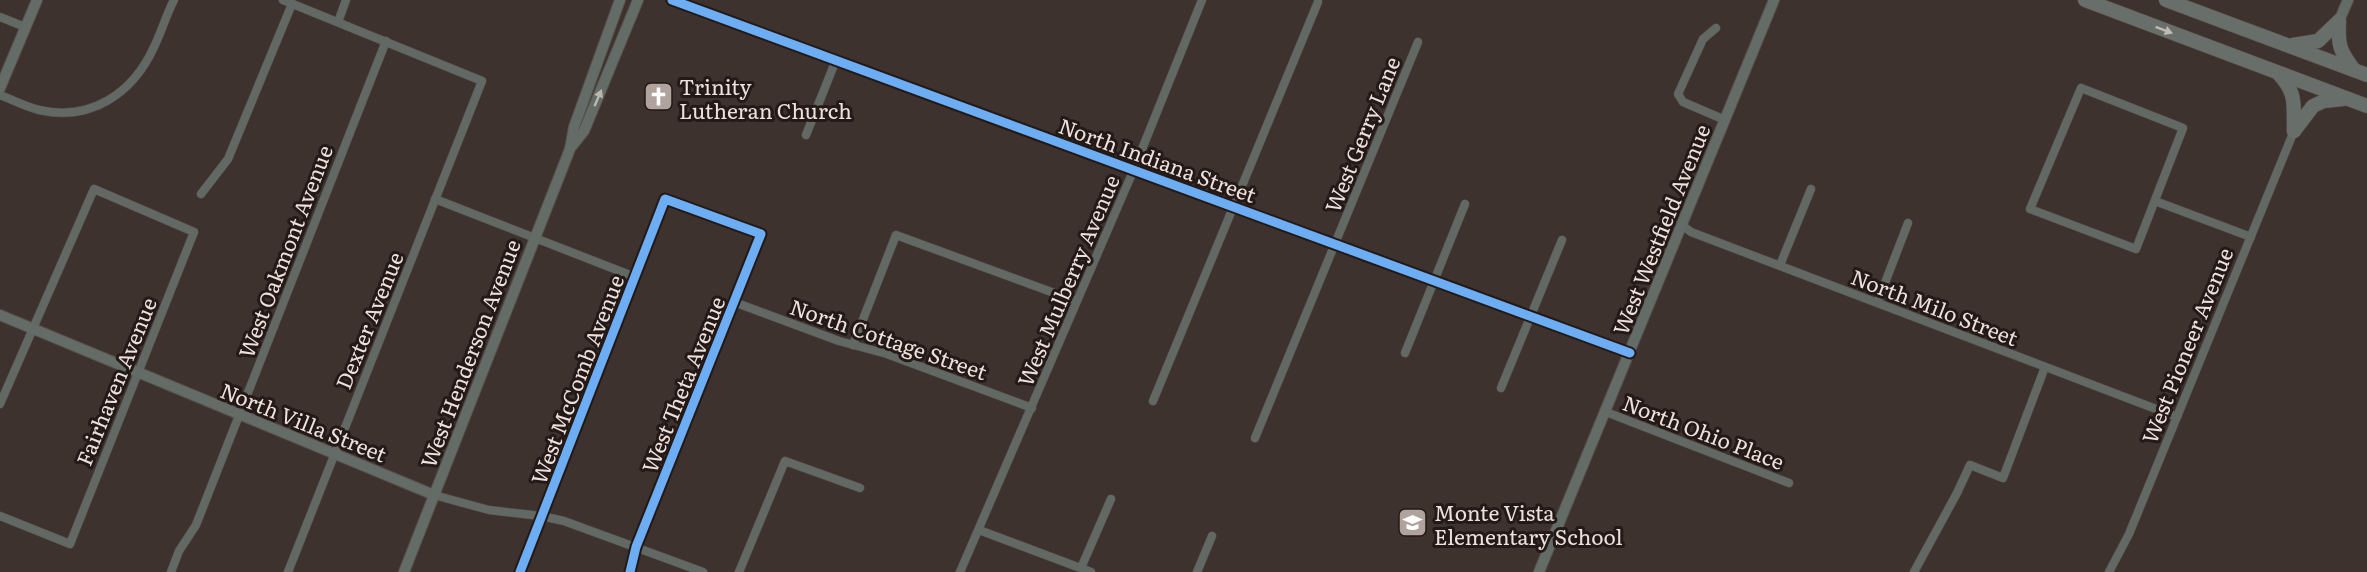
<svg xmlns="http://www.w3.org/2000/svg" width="2367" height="572" viewBox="0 0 2367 572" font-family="Literata,serif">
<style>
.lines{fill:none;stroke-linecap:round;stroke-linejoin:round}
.street-casing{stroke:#584f4b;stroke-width:9}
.secondary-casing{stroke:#584f4b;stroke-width:12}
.highway-casing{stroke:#584f4b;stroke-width:15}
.street{stroke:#626863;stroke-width:8}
.secondary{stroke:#636c66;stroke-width:10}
.highway{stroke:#686e69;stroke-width:14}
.cycleway-casing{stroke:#231916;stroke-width:13}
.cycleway{stroke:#6dadf4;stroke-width:9}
.oneway{fill:#bfb8b3}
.oneway2{fill:#bdb7b2}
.labels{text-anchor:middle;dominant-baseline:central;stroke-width:6;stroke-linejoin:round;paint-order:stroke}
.poi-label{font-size:21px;fill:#eee0db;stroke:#231916;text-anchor:start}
.street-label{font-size:21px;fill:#eee0db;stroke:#231916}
</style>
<rect width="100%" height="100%" fill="#3e322e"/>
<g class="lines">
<defs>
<g id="street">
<polyline points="283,0 482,81 288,572"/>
<polyline points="0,17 25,27"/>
<polyline points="338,22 346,0"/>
<polyline points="1716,28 1703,39 1678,94 1683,102 1725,120"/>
<polygon points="2081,88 2183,128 2136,249 2030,209"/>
<path d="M 0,95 C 13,100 26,107 39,110 C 91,122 133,93 154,47 C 162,31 166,15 174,0"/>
<polyline points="806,135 836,60"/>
<polyline points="201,194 228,159 292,4"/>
<polyline points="435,199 635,277"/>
<polyline points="2155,201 2251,237"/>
<polyline points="1682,225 1691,232 2177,417"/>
<polyline points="1780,265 1811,189"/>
<polyline points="1878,301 1908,223"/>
<polyline points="734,302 839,341 887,354 1032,408"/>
<polyline points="853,345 896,235 1076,301"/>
<polyline points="1405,353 1465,204"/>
<polyline points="1501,388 1562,240"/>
<polyline points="1153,401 1318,2"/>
<polyline points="0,404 94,189 194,232 70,544 0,516"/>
<polyline points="1606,412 1789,483"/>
<polyline points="1255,438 1418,42"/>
<polyline points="434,495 489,510 541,516 564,521 703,572"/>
<polyline points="979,530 1091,572"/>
<polyline points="1081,568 1111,499"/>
<polyline points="171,572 179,551 196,525 386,41"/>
<polyline points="520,572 665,199 761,234 636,547 630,572"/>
<polyline points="739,572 785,461 860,488"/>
<polyline points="960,572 1134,169 1202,0"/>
<polyline points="1197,572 1212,536"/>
<polyline points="1914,572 1957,493 1970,465 2003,478 2045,367"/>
<polyline points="2109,572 2129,534 2294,131"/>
</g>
<g id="secondary">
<polyline points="672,0 1630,353"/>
<polyline points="2339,21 2348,0"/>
<polyline points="0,88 37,0"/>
<polyline points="572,146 584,131 638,0"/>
<polyline points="0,315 434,495"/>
<polyline points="404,572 570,149 574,127 620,0"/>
<polyline points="1539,572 1774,0"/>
</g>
<g id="highway">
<polyline points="2085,0 2367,106"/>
<polyline points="2166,0 2367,75"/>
<path d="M 2339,21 C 2338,45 2339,50 2354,70"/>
<polyline points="2293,45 2318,41 2339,21"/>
<path d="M 2278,73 C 2298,94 2293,105 2294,131"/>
<polyline points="2294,131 2313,106 2324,101 2343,99"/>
</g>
</defs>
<use href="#street" class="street-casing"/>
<use href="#secondary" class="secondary-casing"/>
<use href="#highway" class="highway-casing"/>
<use href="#street" class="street"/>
<use href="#secondary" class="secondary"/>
<use href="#highway" class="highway"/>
<defs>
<g id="cycleway">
<polyline points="672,0 1630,353"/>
<polyline points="520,572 665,199 761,234 636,547 630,572"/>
</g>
</defs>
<use href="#cycleway" class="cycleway-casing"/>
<use href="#cycleway" class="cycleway"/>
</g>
<defs><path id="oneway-solid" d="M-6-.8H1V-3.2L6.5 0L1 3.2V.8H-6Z" transform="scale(1.5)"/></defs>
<use class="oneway" href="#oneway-solid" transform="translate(2164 30) rotate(21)"/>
<use class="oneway2" href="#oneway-solid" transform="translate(598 98) rotate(-67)"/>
<defs>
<symbol id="church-square" viewBox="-11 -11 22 22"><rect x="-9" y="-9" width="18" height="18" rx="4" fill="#b0a39e" stroke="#231916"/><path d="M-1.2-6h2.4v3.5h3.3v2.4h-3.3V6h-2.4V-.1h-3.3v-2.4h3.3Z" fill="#fff"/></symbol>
<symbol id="school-square" viewBox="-11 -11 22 22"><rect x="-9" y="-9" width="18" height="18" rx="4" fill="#b0a39e" stroke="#231916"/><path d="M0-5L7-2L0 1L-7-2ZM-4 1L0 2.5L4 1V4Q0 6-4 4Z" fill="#fff"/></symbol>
</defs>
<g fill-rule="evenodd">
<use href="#church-square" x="642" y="80" width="33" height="33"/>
<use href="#school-square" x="1396" y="506" width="33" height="33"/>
</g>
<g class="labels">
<g class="poi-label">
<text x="679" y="85">Trinity<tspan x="679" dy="24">Lutheran Church</tspan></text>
<text x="1434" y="511">Monte Vista<tspan x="1434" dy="24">Elementary School</tspan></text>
</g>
<g class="street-label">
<text transform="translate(1361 134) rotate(-68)">West Gerry Lane</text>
<text transform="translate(1158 159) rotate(20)">North Indiana Street</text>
<text transform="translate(1660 229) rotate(-68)">West Westfield Avenue</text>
<text transform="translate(284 251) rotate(-69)">West Oakmont Avenue</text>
<text transform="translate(1067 280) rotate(-67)">West Mulberry Avenue</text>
<text transform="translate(1935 306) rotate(21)">North Milo Street</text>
<text transform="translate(368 320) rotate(-68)">Dexter Avenue</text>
<text transform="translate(889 338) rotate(19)">North Cottage Street</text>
<text transform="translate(2186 345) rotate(-68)">West Pioneer Avenue</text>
<text transform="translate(469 353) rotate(-69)">West Henderson Avenue</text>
<text transform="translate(576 379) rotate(-69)">West McComb Avenue</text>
<text transform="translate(115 381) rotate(-68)">Fairhaven Avenue</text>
<text transform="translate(682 384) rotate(-68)">West Theta Avenue</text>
<text transform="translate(304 421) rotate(22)">North Villa Street</text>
<text transform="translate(1704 431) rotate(21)">North Ohio Place</text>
</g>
</g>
</svg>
